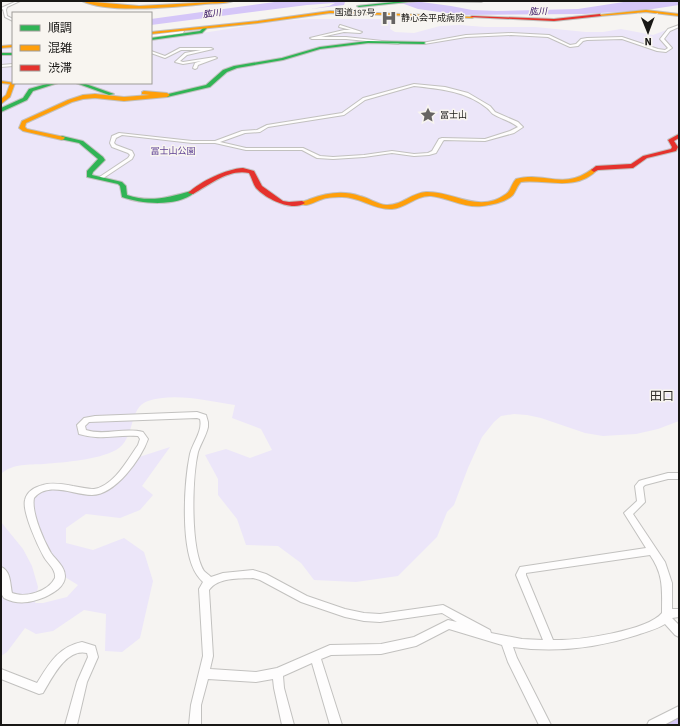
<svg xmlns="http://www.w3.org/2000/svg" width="680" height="726" viewBox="0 0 680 726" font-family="'Source Sans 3','Noto Sans JP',sans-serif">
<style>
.green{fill:#ece6f9}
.water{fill:#d5c6f8}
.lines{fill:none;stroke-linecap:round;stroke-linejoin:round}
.river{fill:#d5c6f8;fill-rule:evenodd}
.street-casing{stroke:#c2c1bf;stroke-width:2}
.fast-casing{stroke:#c2c1bf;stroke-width:2}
.slow-casing{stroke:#c2c1bf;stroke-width:2}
.jam-casing{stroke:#c2c1bf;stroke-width:2}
.street{fill:#fefdfd;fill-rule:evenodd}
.fast{fill:#30b455;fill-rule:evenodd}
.slow{fill:#ff9f0a;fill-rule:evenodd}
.jam{fill:#e5322d;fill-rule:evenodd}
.labels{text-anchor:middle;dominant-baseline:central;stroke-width:3;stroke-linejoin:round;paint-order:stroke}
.far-water-label{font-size:9px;font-style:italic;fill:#330e60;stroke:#f8f5f0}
.far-street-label{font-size:9px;fill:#181715;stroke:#f8f5f0}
.far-poi-label{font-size:9px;fill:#181715;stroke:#f8f5f0;text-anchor:start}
.far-park-label{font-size:9px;fill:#5f4194;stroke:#f8f5f0}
.quarter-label{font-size:12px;fill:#2d2b27;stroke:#f8f5f0}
</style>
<rect width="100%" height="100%" fill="#f6f4f2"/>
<g class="green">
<path d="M 310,19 L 388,19 L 392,22 L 390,29 L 395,32 L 414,33 L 440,26 L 459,25 L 485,27 L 535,27 L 586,32 L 603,32 L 621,29 L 653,35 L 669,29 L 679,27 L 679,421 L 658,429 L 636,434 L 603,436 L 585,433 L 541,418 L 527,415 L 514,414 L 501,416 L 494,422 L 482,437 L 468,468 L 454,505 L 447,512 L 437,537 L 398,576 L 356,582 L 314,580 L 301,563 L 278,546 L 246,545 L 237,519 L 218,495 L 218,479 L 205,455 L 226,449 L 250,458 L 272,450 L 261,429 L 232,418 L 235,405 C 210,401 173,392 148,401 C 128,407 136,439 116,450 C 97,460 66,462 44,464 C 29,465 13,463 1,474 L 1,46 L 13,46 L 13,83 L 151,83 L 151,37 L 209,32 L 277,21 Z"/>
<polygon points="170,447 142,486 153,495 140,510 120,518 86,514 66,528 66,543 93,550 124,538 144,552 153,581 140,638 122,652 105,651 106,614 84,610 53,631 36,634 25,628 7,652 1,656 1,522 23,549 32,566 38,587 35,603 43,603 67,597 78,585 60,574 47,554 29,500 48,487 101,491 133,459"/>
</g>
<g class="water">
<polygon points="282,1 352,1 345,2 344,5 311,9 329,6 335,3 307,5 151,25 151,19"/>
<polygon points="384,1 414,1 451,6 472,10 497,11 578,9 630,1 679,1 679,5 646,10 585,14 461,15 418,9 404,4"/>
</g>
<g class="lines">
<polygon class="river" points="679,711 679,725 660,725 662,718"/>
<defs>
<g id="street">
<polygon points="17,1 20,1 7,7 6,10 7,16 13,19 13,21 5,17 3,9 1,10 1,8"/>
<polygon points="340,25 362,32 360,33 344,32 321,37 346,37 400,43 398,44 346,39 312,39 310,38 344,30 351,30 339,27"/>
<polygon points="679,25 679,27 670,31 664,39 672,48 666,52 657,51 622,39 587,40 583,41 578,46 570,47 548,37 511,35 466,37 424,44 422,43 466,35 511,33 549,35 570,45 576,44 581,39 587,38 622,37 658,49 665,50 668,48 660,39 668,29"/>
<polygon points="184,31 183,33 151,37 151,35"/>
<polygon points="180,48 211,48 213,49 187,55 180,61 183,62 215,57 217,58 198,65 197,68 195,69 193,68 195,63 201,61 183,64 175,62 185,53 201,50 181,50 165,58 151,53 151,51 165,56"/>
<polygon points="13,64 13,66 1,67 1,65"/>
<path d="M 414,84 L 445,87 L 468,93 L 490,106 L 495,112 L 518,122 L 523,127 L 514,133 L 485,141 L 444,140 L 443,141 L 436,153 L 429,155 L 414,156 L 392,153 L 364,157 L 333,159 L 317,158 L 302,150 L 246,150 L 215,143 L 192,143 L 122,135 L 116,138 L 114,143 L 116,145 L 132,151 L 134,155 L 132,159 L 102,179 L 98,178 L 128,158 L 130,155 L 128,153 L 112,147 L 110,143 L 112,136 L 119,133 L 192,141 L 215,141 L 242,131 L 257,130 L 267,125 L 342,113 L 363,98 ZM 414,86 C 440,89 466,91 487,108 C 489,109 491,113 493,114 C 501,119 511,121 518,127 L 510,131 L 485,139 L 442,138 L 439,139 L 432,151 L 428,153 L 414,154 L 392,151 L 364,155 L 333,157 L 320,156 L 303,148 L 246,148 L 220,142 L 245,133 L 260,132 L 268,127 L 344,115 L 365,100 Z"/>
<path d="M 197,412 L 206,415 L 208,422 L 208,427 C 206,436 201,443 198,452 C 192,478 190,549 204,571 C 206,573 209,575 211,577 L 223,573 L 253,570 L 266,574 L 307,596 L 345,609 L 364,613 L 380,614 L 443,605 L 490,630 L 491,633 L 522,639 L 543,640 L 516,575 L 520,567 L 646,548 L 624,513 L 637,501 L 635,486 L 639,481 L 642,480 L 668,473 L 679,473 L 679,479 L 668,479 L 645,485 L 643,487 L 645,502 L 633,514 L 665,562 L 672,583 L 672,609 L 679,609 L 679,617 L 672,618 L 679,625 L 679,637 L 675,635 L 665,624 C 657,629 646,632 637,635 C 597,648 555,653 513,647 L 517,658 L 551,725 L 539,725 L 508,662 L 502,645 L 449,629 L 416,646 L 381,654 L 331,655 L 321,659 L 342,725 L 330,725 L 312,663 L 283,676 L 284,688 L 294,725 L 282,725 L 274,688 L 273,679 L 256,682 L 208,679 L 201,705 L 201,725 L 189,725 L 191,705 L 203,656 L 199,589 L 203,582 C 201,580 199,578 197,575 C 180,550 184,483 190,454 C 193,442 203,431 200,419 L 197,418 L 89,422 L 85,426 L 86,430 C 104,436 124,427 143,432 L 148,439 C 141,459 115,495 92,495 C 74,495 48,481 34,498 C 31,512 44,541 51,553 C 56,560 65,567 65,576 C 65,587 53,593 45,597 C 30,603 18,605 4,598 L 2,595 L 1,567 C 11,571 10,584 12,593 C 25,598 48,592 55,578 C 56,569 48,564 44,557 C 38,546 22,512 25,500 C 27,491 35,487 43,485 C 52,482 63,484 73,486 C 80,487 88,489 94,489 C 114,486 128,459 138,445 L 140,439 L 138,436 C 116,434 102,441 79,434 L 77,425 L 84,418 L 95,416 ZM 650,555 C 664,575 662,590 662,613 C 647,631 577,641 553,640 L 526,575 L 526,573 ZM 253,578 L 260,580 L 301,602 L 345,617 L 364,621 L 380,622 L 442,613 L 457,622 L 448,620 L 414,637 L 381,644 L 330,645 L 277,668 L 256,672 L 210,669 L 213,656 L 209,590 C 218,577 239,579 253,578 Z"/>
<path d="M 82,642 L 95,646 L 98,657 L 87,682 L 77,725 L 65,725 L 77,682 L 88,657 L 87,653 C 66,648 52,678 43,693 L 39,694 L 1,679 L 1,669 L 37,683 C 49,664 58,647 82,642 Z"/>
<polygon points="679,706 679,717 664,725 647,725 649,721"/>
</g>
<g id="fast">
<polygon points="403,1 418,1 359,7 357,6"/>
<polygon points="431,1 483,1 481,2"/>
<polygon points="204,27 207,28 202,33 151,40 151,38 200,31"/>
<polygon points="368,41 424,42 426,43 424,44 368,43 320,49 283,60 237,68 227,72 210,87 167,97 164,95 206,85 223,70 234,66 282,58 320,47"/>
<rect x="1" y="53" width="12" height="2"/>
<polygon points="50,83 58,83 33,91 27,100 1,112 1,108 23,98 29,89"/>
<polygon points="76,83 83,83 114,94 109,95"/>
<path d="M 62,136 L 83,141 L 103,157 L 105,160 L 93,172 L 92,175 L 122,182 L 126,186 L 127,195 C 150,203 169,197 191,191 L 194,193 C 177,207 141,204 122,197 L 120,186 L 118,184 L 87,177 L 87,171 L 98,159 L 79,143 L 60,139 L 60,137 Z"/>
</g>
<g id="slow">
<path d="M 82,1 L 139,6 L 233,1 C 225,4 214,3 205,4 C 175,7 109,14 82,1 Z"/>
<polygon points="646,10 679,14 679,16 646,12 600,16 598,15"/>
<polygon points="330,11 474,17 472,18 330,13 258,23 151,34 151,32 258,21"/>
<polygon points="13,45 13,47 1,48 1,46"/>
<polygon points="1,81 15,83 10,97 1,104 1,99 6,95 10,84 1,83"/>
<polygon points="144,91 167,93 170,95 167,97 124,101 95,98 83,99 72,102 26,123 25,127 27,129 64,137 65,138 62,140 23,131 19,128 22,121 68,100 83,95 95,94 124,97 150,95 142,94 142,92"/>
<path d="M 592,169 L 597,170 C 576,192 547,179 521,182 C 517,186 516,191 513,195 C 506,202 491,205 482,206 C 464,208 448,198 431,196 C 416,195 406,208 392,209 C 374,210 360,197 342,197 C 337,197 332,197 327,198 C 318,199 307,209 299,203 C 302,201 306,201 310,199 C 326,193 343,190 360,196 C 369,198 377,204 386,205 C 401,206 411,193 426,192 C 454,191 479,214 506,194 C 511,191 511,184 516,179 C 545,171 563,191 592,169 Z"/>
</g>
<g id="jam">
<polygon points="600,14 601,16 554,21 470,17 472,16 554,19"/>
<polygon points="679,134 679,138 674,141 678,147 676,151 647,158 633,168 598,170 594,172 591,170 596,166 631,164 643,156 671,149 672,147 668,140"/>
<path d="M 243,168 L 254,171 L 262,186 L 283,201 L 289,202 L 302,201 L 305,203 C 293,212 266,199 256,188 C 253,184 252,178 249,173 C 228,169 211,184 193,194 L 188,193 C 201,181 226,169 243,168 Z"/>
</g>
</defs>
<use href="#street" class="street-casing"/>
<use href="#fast" class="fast-casing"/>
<use href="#slow" class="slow-casing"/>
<use href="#jam" class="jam-casing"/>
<use href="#street" class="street"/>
<use href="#fast" class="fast"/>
<use href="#slow" class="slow"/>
<use href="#jam" class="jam"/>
</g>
<defs>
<symbol id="hospital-bare" viewBox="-9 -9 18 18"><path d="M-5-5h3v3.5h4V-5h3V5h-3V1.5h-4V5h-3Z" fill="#666462" stroke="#f8f5f0" stroke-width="2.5" paint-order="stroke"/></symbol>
<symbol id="sight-bare" viewBox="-9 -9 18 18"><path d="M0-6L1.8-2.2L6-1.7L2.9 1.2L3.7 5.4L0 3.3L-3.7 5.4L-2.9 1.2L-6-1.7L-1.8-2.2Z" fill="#666462" stroke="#f8f5f0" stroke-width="2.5" paint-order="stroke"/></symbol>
</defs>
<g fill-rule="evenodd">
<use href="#hospital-bare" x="378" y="7" width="22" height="22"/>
<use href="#sight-bare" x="417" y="104" width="22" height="22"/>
</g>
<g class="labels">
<g class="far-water-label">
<text transform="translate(538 12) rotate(-2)">肱川</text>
<text transform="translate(212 14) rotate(-7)">肱川</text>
</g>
<g class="far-street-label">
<text transform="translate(355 13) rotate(1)">国道197号</text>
</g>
<g class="far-poi-label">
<text x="401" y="18">静心会平成病院</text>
<text x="440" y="115">冨士山</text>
</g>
<g class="far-park-label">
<text x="173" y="151">冨士山公園</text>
</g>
<g class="quarter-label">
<text x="662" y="396">田口</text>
</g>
</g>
<rect width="680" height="726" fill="none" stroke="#181715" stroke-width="4"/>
<rect x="12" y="12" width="140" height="72" fill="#f8f5f0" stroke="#9e9c98"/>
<rect x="20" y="25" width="20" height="6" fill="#30b455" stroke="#9e9c98"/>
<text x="48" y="32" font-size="12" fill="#181715">順調</text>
<rect x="20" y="45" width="20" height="6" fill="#ff9f0a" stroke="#9e9c98"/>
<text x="48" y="52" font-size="12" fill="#181715">混雑</text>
<rect x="20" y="65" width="20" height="6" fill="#e5322d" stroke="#9e9c98"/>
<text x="48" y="72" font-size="12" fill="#181715">渋滞</text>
<g transform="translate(648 32) rotate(179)" stroke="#f8f5f0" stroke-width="3" paint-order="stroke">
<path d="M0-3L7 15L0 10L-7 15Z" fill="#181715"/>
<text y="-6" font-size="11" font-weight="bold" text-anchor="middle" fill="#181715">N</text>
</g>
</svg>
